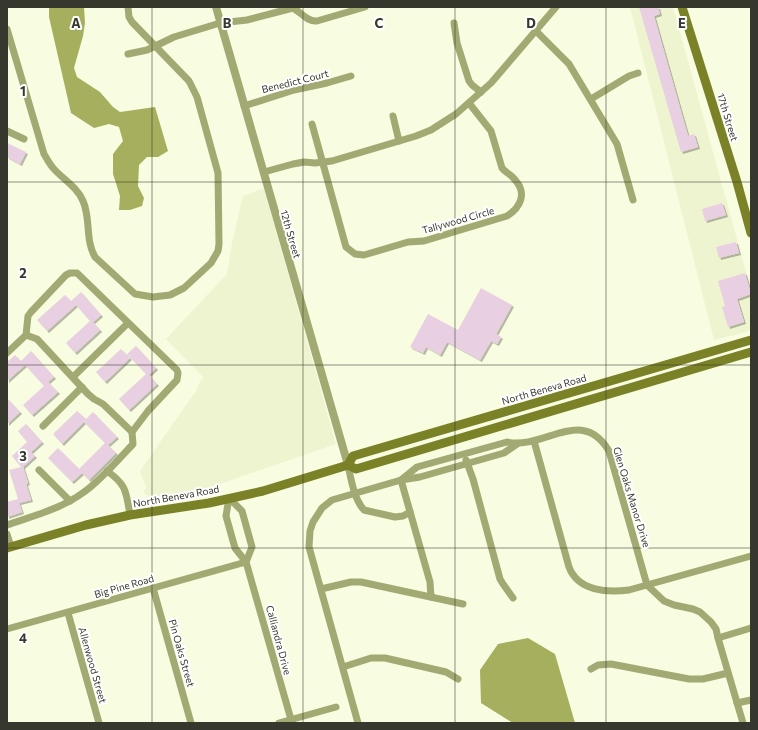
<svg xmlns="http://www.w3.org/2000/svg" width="758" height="730" viewBox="0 0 758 730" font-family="Commissioner,sans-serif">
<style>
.built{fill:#eff4d0}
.water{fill:#a6af5e}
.building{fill:#e8cfe1;filter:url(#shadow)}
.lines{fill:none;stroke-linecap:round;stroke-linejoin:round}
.minor{stroke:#a2a972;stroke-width:7}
.tertiary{stroke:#a2a972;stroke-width:8}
.secondary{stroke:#7a8127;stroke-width:9}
.grid{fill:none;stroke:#36382d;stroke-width:1;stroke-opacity:0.55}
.labels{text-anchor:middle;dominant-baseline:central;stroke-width:4;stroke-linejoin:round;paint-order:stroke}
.street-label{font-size:10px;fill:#36382d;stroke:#fff}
.grid-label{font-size:13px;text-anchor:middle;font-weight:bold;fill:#36382d;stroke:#fff;stroke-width:4;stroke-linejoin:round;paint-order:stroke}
</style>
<defs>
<filter id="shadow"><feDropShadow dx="2" dy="2" stdDeviation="0" flood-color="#0004"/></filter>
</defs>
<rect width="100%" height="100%" fill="#f8fce0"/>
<g class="built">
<polygon points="630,7 673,7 751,290 751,329 746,332 714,340"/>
<polygon points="264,188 336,444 211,487 155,498 146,495 143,491 146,489 146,487 140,471 198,388 197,387 203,377 166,339 227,274 232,243 243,196"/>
</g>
<g class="water">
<polygon points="49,7 84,7 85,23 83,36 74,68 77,77 100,92 113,107 120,112 155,107 168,151 158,157 147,157 139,165 138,186 144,198 142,206 130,210 119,210 120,196 113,174 113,154 123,141 119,127 109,124 94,128 71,113 49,17"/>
<polygon points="528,638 555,654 575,723 513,723 481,703 480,670 498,644"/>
</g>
<g class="building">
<polygon points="639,7 658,7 660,14 654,16 688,136 694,134 698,147 681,152"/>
<polygon points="7,143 26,152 20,164 7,157"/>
<polygon points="722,203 726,215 705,221 702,209"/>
<polygon points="736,242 739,253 719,258 716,247"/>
<polygon points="745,273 751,294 737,299 744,322 728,327 722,307 725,306 718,281"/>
<polygon points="481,288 512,305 496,334 501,337 497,344 491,341 480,360 447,342 440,355 426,347 423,353 410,347 428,314 458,330"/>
<polygon points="81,292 101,315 93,322 100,330 75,353 66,343 90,321 76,305 47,331 37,320 65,295 71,301"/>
<polygon points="136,346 156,368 149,375 157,384 129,410 119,399 146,374 127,354"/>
<polygon points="121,349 130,358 105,382 96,372"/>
<polygon points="31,351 54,377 48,382 58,392 32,415 23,405 44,386 25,365 7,381 7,362 15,355 21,361"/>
<polygon points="7,398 20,412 7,424"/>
<polygon points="77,411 86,419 93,412 117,437 108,445 116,453 89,480 82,473 72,482 48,458 58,448 79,469 105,443 84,422 62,444 53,434"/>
<polygon points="26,424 42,442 31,452 35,456 23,467 28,483 26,484 31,500 19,503 22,512 7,517 7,502 18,499 9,470 21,467 12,456 27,442 18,431"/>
</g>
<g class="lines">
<g class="minor">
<polyline points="454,23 457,43 469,81 472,85 481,92"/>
<path d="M 7,29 L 44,154 C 47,159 50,165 54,169 C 64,180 77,187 83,201 C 91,219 85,240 95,257 L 135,294 L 153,297 L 170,295 L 184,288 L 211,263 L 218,251 L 219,244 L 218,173 L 197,97 L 189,81 L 132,22 L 129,17 L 128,7"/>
<polyline points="536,31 569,64 617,144 633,200"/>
<path d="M 128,54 L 147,50 L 174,37 L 220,23 L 247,20 L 293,8 C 301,12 307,22 317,21 L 365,7"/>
<polyline points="591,99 629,76 638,73"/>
<polyline points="244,106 294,90 327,83 351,76"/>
<polyline points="393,116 399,141"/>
<path d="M 312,124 L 346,247 L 355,254 L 364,255 L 408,242 L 424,241 L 507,216 C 520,208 527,194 516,181 C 512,175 506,173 502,168 L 491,131 L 469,103"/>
<polyline points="7,131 24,139"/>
<polyline points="264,172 293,164 304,162 315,163 332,161 416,136 431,130 456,114 491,83 556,7"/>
<polyline points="26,335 37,339 88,394 94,399 103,404 132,432"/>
<path d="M 7,353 L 26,335 L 28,316 L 31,312 L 66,275 L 70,273 L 77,273 L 177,370 L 178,373 L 177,380 L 148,411 L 132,432 L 133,444 C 120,458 99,482 84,492 C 61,509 33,516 7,525"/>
<polyline points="73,377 128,323"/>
<polyline points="43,426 82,387"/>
<path d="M 534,441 L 569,567 C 578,591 607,593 629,590 L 751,556"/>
<polyline points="466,460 473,479 500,579 503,584 513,598"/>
<path d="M 348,465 C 351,479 354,499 364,510 L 395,517 L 403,516 L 410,512"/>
<polyline points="39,470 70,501"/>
<path d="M 107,471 C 127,485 126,492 130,515"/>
<path d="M 401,480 L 417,467 L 507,442 C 545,450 582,405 609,451 L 647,585 L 664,601 L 674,605 L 693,609 L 700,612 L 711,622 L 716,629 L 718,638 L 743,723"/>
<polyline points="401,480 430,582 431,597"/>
<polyline points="229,498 226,516 235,548 246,562 292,723"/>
<polyline points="229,498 242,511 252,547 246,562"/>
<polyline points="7,534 11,547"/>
<polyline points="153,588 191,723"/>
<polyline points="321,589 351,582 361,582 463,604"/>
<polyline points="68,613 99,723"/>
<polyline points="7,629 246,562"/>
<polyline points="718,638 751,628"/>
<polyline points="343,667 371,658 385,658 446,672 458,679"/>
<polyline points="591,669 598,665 611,664 689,679 703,679 728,673"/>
<polyline points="737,703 751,700"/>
<polyline points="279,723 336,707"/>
<polyline points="358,723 309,547 310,531 313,522 322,508 332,500 401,480 420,477 504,453 517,444"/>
</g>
<polyline class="tertiary" points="216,7 348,465"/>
<g class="secondary">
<polyline points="682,7 737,182 751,233"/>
<polyline points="348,465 353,456 751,340"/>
<polyline points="7,548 86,525 130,515 209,503 263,491 348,465 356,469 751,352"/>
</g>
</g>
<path class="grid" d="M 152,7 L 152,723M 303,7 L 303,723M 455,7 L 455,723M 606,7 L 606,723M 7,182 L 751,182M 7,365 L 751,365M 7,548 L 751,548"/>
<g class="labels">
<g class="street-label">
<text transform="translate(295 81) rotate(-14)">Benedict Court</text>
<text transform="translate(728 117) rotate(73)">17th Street</text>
<text transform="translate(458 220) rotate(-16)">Tallywood Circle</text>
<text transform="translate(291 234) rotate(74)">12th Street</text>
<text transform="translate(544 389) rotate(-16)">North Beneva Road</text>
<text transform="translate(176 496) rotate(-10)">North Beneva Road</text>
<text transform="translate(632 497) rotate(73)">Glen Oaks Manor Drive</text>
<text transform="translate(124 586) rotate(-16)">Big Pine Road</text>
<text transform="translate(279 640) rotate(75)">Calliandra Drive</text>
<text transform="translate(182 653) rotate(74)">Pin Oaks Street</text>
<text transform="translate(93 665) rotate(74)">Allenwood Street</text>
</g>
</g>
<g class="grid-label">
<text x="76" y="28">A</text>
<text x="227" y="28">B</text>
<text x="379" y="28">C</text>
<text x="531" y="28">D</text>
<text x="682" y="28">E</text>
<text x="23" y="96">1</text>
<text x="23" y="278">2</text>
<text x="23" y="461">3</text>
<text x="23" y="643">4</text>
</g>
<rect width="758" height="730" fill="none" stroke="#36382d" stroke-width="16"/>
</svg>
